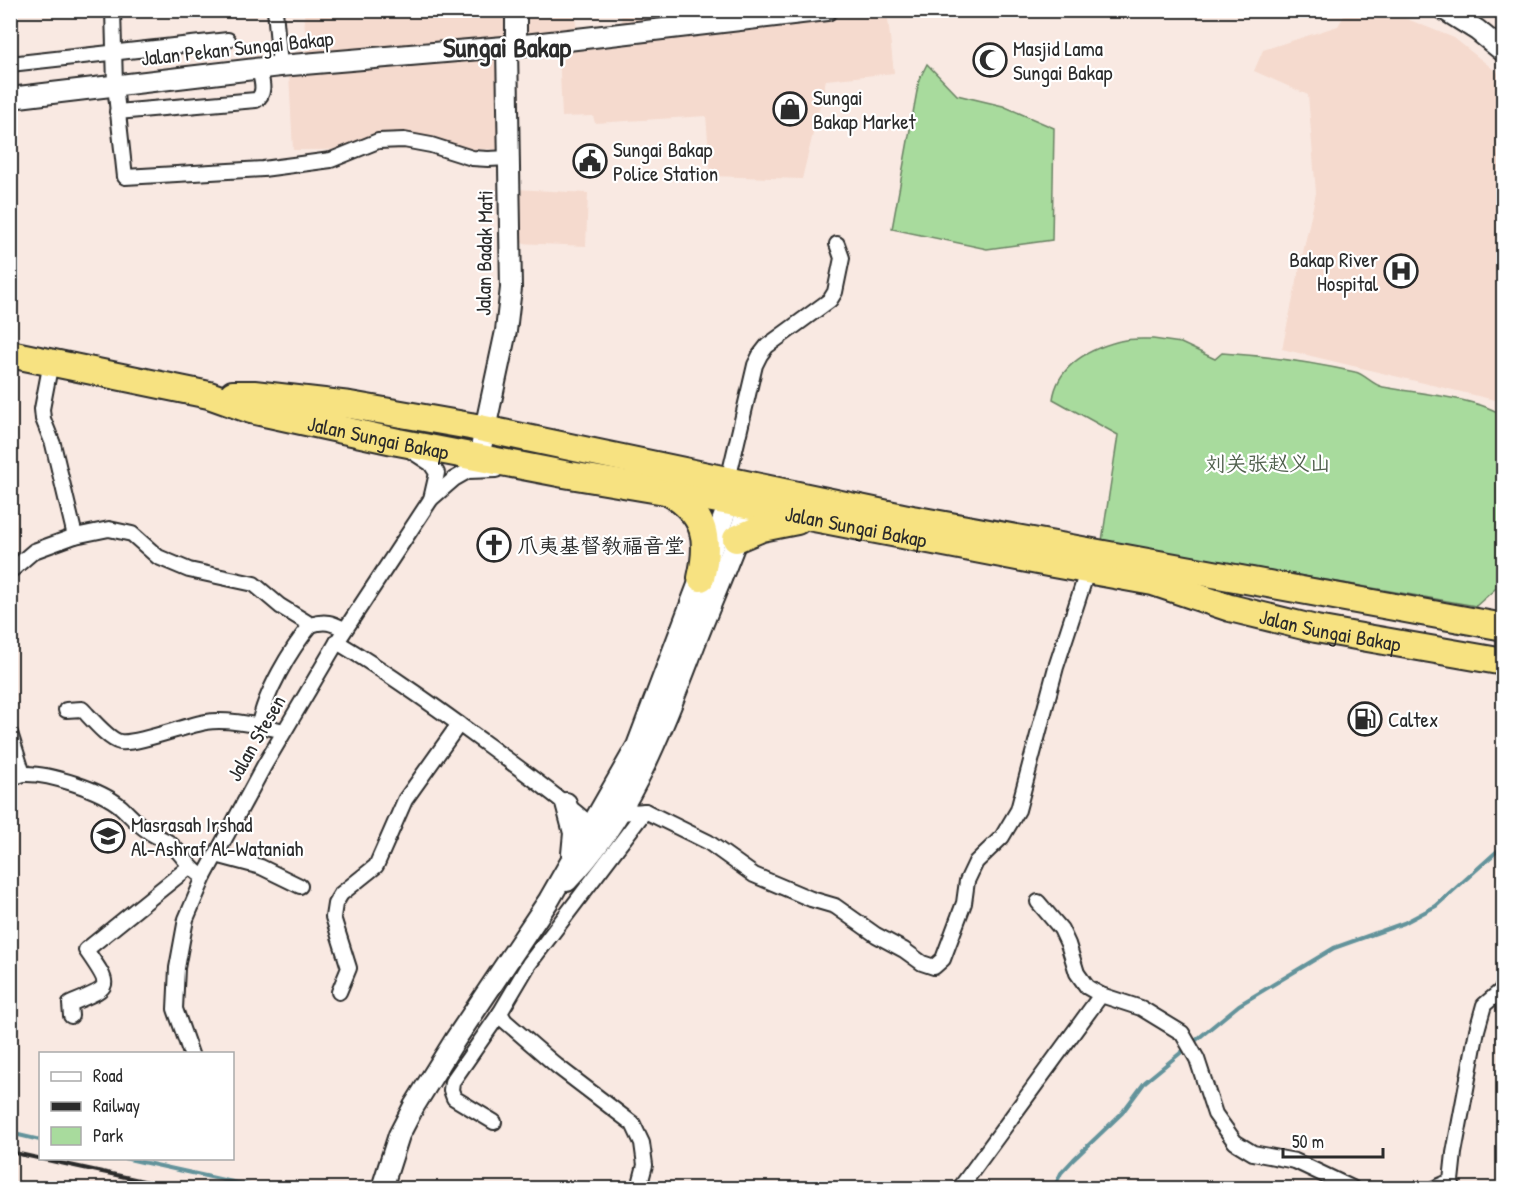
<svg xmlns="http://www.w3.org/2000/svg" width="1514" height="1199" viewBox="0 0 1514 1199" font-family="'Patrick Hand','LXGW WenKai TC',sans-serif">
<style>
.built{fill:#f5dace}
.green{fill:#a8db9d;stroke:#6a8364;stroke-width:1.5}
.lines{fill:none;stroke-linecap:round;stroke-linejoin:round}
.stream{stroke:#63939b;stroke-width:4}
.street-casing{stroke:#2b2b2b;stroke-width:18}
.secondary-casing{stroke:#2b2b2b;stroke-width:24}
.highway-casing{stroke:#2b2b2b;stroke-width:30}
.street{stroke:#fff;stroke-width:14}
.secondary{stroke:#fff;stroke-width:20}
.highway{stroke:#f7e281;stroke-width:26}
.rail{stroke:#2b2b2b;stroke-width:4}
.labels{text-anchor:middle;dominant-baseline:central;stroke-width:4.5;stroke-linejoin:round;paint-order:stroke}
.street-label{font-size:21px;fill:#2b2b2b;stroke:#fff}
.poi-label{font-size:21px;fill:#2b2b2b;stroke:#fff;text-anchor:start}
.park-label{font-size:21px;fill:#50604d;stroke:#fff}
.district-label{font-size:27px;font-weight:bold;fill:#2b2b2b;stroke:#fff}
</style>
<rect width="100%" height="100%" fill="#f9e9e2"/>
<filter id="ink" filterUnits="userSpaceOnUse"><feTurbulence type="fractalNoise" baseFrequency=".0167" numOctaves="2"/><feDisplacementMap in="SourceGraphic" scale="12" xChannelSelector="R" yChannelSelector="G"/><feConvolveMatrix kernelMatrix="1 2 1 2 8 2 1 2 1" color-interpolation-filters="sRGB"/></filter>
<g filter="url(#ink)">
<g class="built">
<polygon points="887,10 894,73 826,80 802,179 711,176 706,116 595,123 593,116 562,117 559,51 503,58 502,149 293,150 288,55 306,54 304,11 574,11 577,29 622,25 621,11"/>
<polygon points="1385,10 1454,38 1503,77 1503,402 1282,349 1316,193 1308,95 1254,71 1263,50 1338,26 1347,11"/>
<polygon points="516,189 588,193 586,246 517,243"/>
</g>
<g class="green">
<polygon points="927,64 957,95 1003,106 1054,128 1052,240 987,249 892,229 919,80"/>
<path d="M 1153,339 L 1181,343 L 1215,359 L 1222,353 C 1267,356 1311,362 1355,372 C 1365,374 1372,385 1383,387 C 1414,393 1480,398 1503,416 L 1503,582 L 1476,606 L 1102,541 L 1118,435 L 1053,399 C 1058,365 1089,349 1120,341 C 1130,338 1142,339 1153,339 Z"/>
</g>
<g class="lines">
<g class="stream">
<polyline points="10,1133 40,1140"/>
<polyline points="124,1158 260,1188"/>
<polyline points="1054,1188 1061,1173 1074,1159 1122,1113 1145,1082 1239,1005 1334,948 1404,923 1436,906 1504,845"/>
</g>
<defs>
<g id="street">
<polyline points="113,10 115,85 125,177 263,169 331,160 378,141 404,140 431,145 472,158 488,159 509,158"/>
<polyline points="275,10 280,66"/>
<polyline points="10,64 228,40"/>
<path d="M 117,112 L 256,100 C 267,93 261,79 259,68"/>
<polyline points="51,362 42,409 43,419 53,444 75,536"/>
<polyline points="411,451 431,464 437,473 431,499"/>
<polyline points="728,480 755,365 760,355 767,346 830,300 835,292 842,258 837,244"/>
<polyline points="13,569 34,551 75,536 109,529 132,534 158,557 189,570 254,584 280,606 311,625"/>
<path d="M 337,642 C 389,673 440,710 489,746 C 524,772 559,797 591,825"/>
<path d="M 66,710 L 82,709 C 90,717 109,740 120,742 C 135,745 187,725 206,722 C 226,718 263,726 284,731"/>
<path d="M 259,725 C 265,693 290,650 311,625 C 325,620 332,623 344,629"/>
<polyline points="10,733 23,774"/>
<path d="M 10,778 C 15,777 20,775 24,774 C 49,773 101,790 120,806 C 129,814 137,824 148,831 C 154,836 162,838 168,842 C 183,853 188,869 204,877"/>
<polyline points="620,813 645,811 708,842 754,875 811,899 835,906 876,935 904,950 922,963 934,967 943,959 964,903 967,881 976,862 1002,837 1018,810 1056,667 1088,569"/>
<polyline points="216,855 261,867 300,886"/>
<polyline points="1038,902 1061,929 1068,944 1077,973 1087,987 1101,995 1141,1008 1182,1033 1197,1059 1215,1114 1235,1142 1253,1153 1295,1161 1352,1188"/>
<polyline points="339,992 349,968 333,917 335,904 341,894 376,866 405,800 459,724"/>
<path d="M 71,1016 L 70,1004 C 112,986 113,989 86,950 L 189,867"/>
<polyline points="191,1054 175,1009 177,968 186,919 204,877 264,766 337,642 431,499 454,479 468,471 496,470"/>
<polyline points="494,1122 454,1098 451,1090 452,1082 500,1013"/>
<polyline points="639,1188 645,1165 642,1143 633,1124 557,1066 505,1021 500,1013 529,964 645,811"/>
<polyline points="960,1188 1101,995"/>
<polyline points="1435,1188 1451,1181"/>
<polyline points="1453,1188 1451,1181 1454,1153 1477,1030 1484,1005 1504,988"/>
</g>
<g id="secondary">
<polyline points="516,10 516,46"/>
<polyline points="1445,10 1477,30 1504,52"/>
<polyline points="10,98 280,66 516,46 827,10"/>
<polyline points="479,457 506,331 511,288 507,47"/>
<polyline points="566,803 574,833 572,854"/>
<path d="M 567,881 C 633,813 663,725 697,638 C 716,590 737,543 753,494"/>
<polyline points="382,1188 399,1135 414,1106 455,1040 549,900 637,746 734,490"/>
</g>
<g id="highway">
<path id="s1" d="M 10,354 L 209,395 L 251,410 L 398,442 L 564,474 L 730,502 L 1048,563 L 1153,582 L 1230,608 L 1316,629 L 1504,662"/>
<polyline points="233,394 254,394 350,405 470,426 912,519 1504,627"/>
<path d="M 670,493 C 706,515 710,539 701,578"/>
<polyline points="736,539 762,528 797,521"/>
</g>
</defs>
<use href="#street" class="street-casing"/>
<use href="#secondary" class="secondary-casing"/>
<use href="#highway" class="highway-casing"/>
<use href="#street" class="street"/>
<use href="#secondary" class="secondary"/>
<use href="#highway" class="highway"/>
<polyline class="rail" points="10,1152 176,1188"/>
</g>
</g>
<defs>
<symbol id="mosque-ring" viewBox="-11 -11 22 22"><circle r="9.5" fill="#fff" stroke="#2b2b2b" stroke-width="1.5"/><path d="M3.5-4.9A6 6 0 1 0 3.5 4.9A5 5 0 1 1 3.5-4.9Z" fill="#2b2b2b"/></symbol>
<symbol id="shop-ring" viewBox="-11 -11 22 22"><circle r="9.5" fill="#fff" stroke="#2b2b2b" stroke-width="1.5"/><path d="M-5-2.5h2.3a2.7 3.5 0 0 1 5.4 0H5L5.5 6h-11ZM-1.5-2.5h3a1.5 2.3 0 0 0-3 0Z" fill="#2b2b2b"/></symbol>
<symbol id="civic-ring" viewBox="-11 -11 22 22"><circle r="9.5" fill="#fff" stroke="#2b2b2b" stroke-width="1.5"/><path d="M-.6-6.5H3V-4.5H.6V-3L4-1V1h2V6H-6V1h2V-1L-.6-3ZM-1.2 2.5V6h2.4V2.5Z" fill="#2b2b2b"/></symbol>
<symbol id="hospital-ring" viewBox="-11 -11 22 22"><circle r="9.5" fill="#fff" stroke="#2b2b2b" stroke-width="1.5"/><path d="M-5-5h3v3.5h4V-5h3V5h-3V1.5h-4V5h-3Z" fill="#2b2b2b"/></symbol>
<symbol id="church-ring" viewBox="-11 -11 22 22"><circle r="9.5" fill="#fff" stroke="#2b2b2b" stroke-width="1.5"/><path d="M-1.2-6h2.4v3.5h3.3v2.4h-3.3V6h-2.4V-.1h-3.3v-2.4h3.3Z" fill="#2b2b2b"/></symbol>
<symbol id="fuel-ring" viewBox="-11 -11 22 22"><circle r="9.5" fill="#fff" stroke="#2b2b2b" stroke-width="1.5"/><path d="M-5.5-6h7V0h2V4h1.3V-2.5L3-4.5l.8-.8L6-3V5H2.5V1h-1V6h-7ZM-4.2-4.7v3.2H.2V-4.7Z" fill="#2b2b2b"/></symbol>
<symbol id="school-ring" viewBox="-11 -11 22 22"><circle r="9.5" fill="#fff" stroke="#2b2b2b" stroke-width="1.5"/><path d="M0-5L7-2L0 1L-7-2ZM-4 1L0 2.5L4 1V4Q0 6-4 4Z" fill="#2b2b2b"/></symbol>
</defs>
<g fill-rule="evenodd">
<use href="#mosque-ring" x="971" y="41" width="38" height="38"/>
<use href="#shop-ring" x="771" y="90" width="38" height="38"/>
<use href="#civic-ring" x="571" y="142" width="38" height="38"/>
<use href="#hospital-ring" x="1382" y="252" width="38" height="38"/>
<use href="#church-ring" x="475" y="526" width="38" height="38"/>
<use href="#fuel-ring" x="1346" y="700" width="38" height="38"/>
<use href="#school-ring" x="89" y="817" width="38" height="38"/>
</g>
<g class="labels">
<g class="street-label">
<text transform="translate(237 48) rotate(-6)">Jalan Pekan Sungai Bakap</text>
<text transform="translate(484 253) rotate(-89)">Jalan Badak Mati</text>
<text stroke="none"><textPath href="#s1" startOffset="378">Jalan Sungai Bakap</textPath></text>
<text stroke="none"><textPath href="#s1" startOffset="864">Jalan Sungai Bakap</textPath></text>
<text stroke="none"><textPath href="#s1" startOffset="1350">Jalan Sungai Bakap</textPath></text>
<text transform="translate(256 738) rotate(-60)">Jalan Stesen</text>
</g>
<g class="poi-label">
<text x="1013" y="48">Masjid Lama<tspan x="1013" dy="24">Sungai Bakap</tspan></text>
<text x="813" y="97">Sungai<tspan x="813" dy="24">Bakap Market</tspan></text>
<text x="613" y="149">Sungai Bakap<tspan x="613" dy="24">Police Station</tspan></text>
<text x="1378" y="259" text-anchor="end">Bakap River<tspan x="1378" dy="24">Hospital</tspan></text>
<text x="517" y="545">爪夷基督教福音堂</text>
<text x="1388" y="719">Caltex</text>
<text x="131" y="824">Masrasah Irshad<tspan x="131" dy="24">Al-Ashraf Al-Wataniah</tspan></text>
</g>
<g class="park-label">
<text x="1268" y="463">刘关张赵义山</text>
</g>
<g class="district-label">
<text x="507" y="47">Sungai Bakap</text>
</g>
</g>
<rect width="1514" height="1199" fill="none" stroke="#fff" stroke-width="36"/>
<rect x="18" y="18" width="1478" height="1163" fill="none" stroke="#2b2b2b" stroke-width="2" filter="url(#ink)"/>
<rect x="39" y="1052" width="195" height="108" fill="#ffffff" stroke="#aaaaaa" stroke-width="1.5"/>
<rect x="51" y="1072" width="30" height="9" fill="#ffffff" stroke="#aaaaaa" stroke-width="1.5"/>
<text x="93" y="1082" font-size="18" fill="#2b2b2b">Road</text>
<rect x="51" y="1102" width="30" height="9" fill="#2b2b2b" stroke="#aaaaaa" stroke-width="1.5"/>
<text x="93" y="1112" font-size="18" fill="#2b2b2b">Railway</text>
<rect x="51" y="1127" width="30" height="18" fill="#a8db9d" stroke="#aaaaaa" stroke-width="1.5"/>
<text x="93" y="1142" font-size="18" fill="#2b2b2b">Park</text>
<path d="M1283 1148v9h100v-9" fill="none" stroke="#2b2b2b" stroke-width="3"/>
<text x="1292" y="1148" font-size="18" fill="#2b2b2b" stroke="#ffffff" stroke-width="4.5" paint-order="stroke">50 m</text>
</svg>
